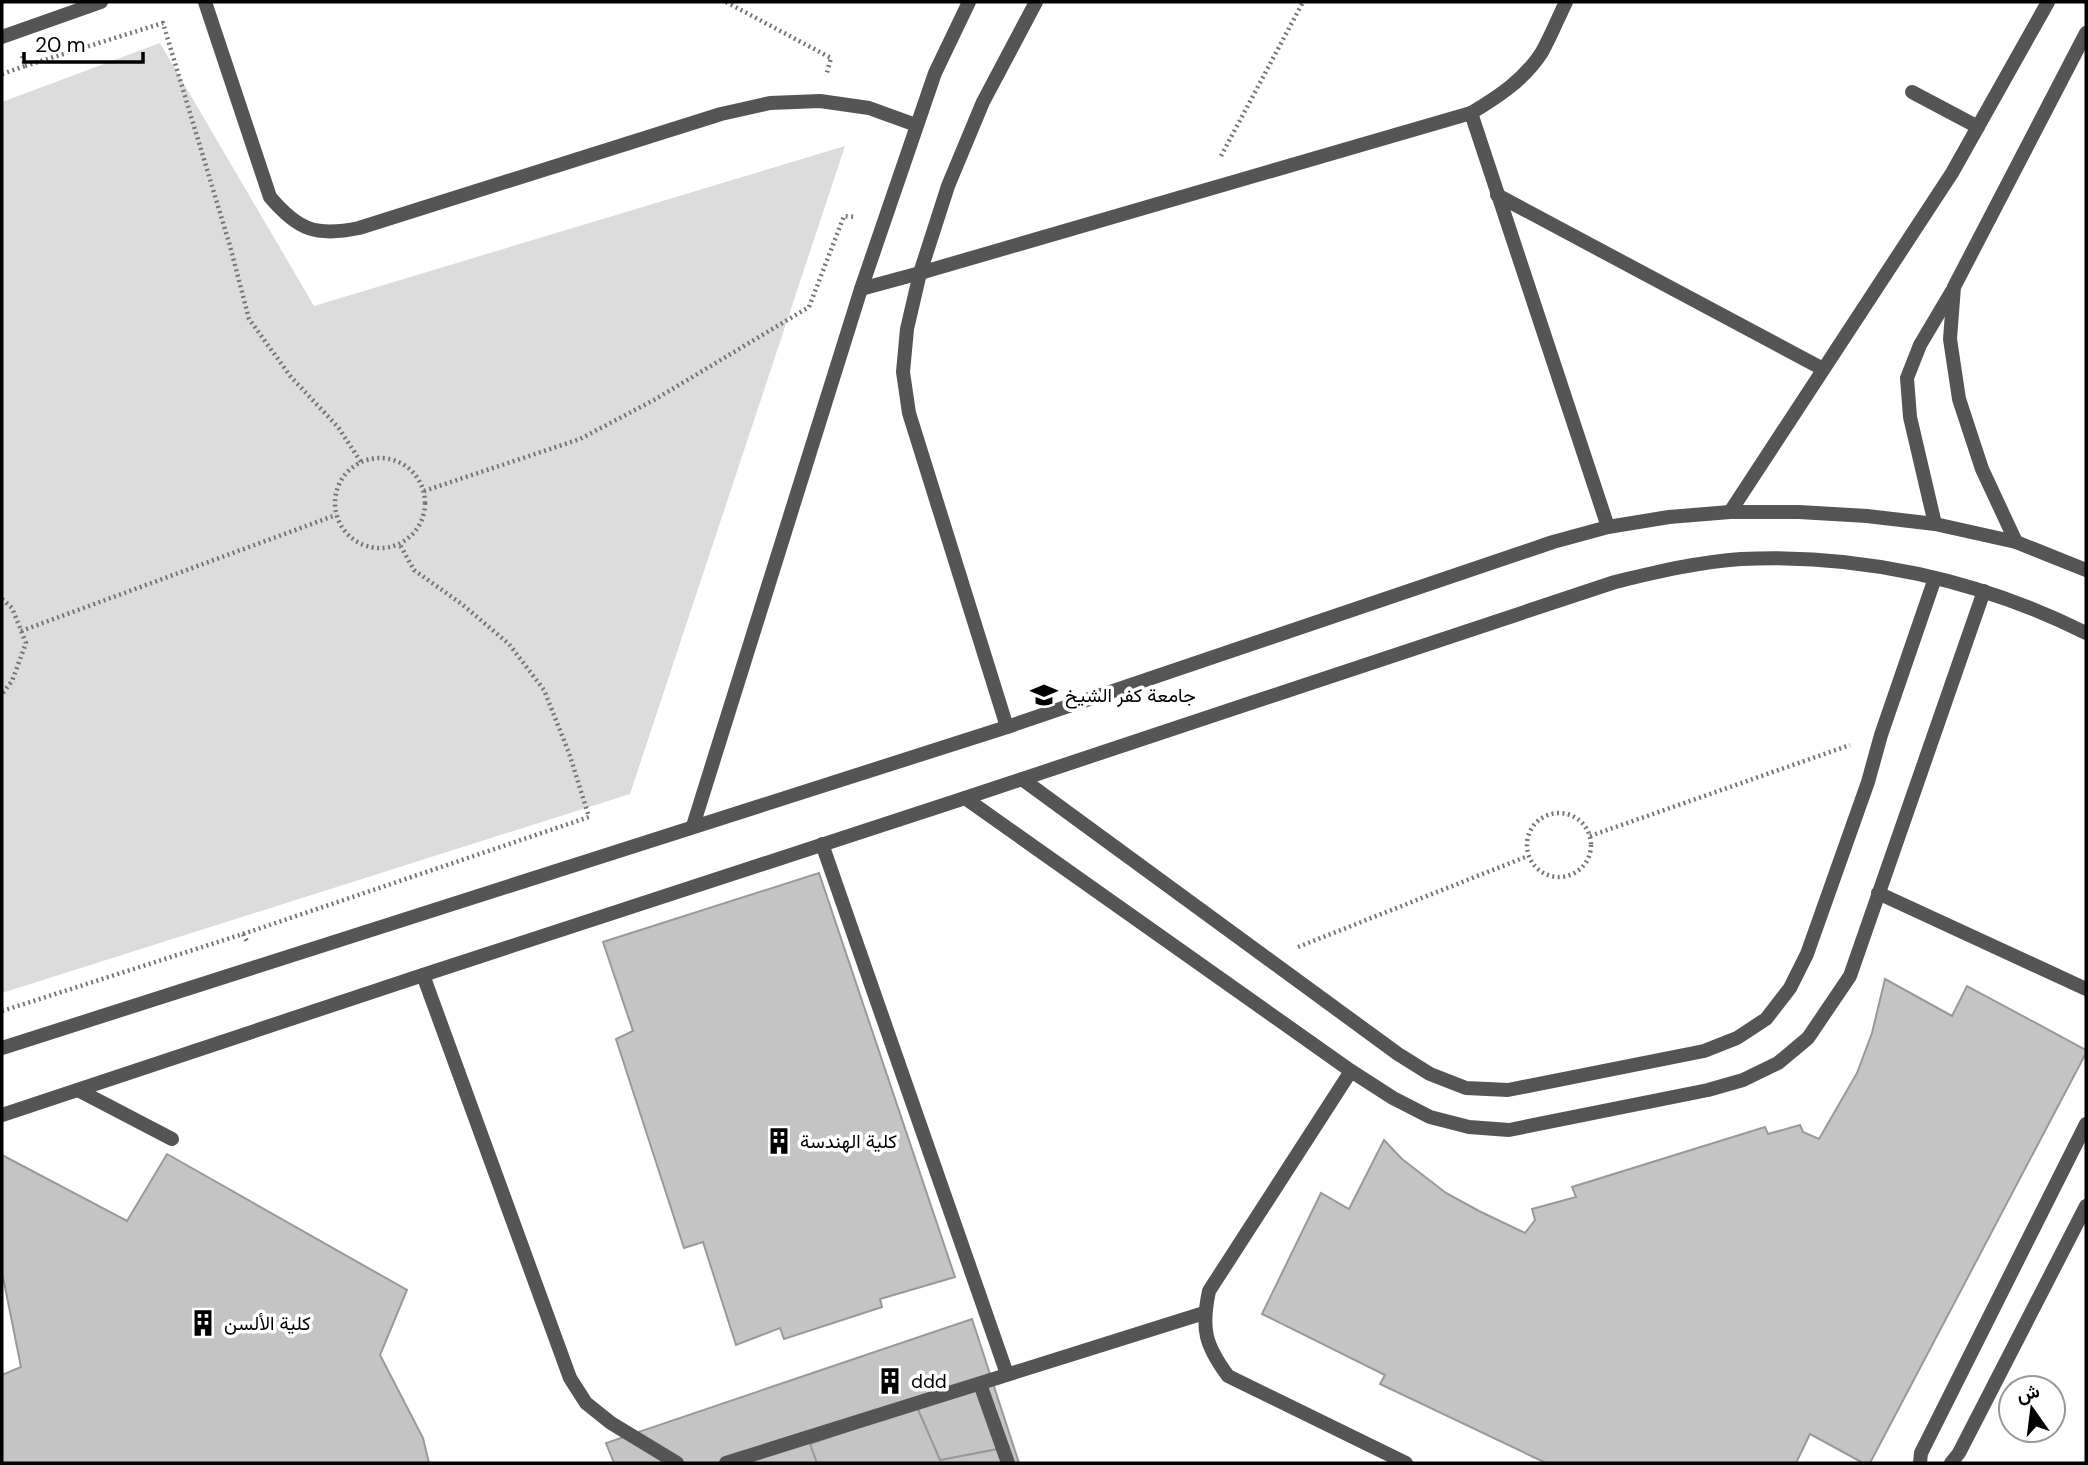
<svg xmlns="http://www.w3.org/2000/svg" width="2088" height="1465" viewBox="0 0 2088 1465" font-family="'DM Sans',Vazirmatn,sans-serif">
<style>
.green{fill:#dcdcdc}
.building{fill:#c4c4c4;stroke:#999;stroke-width:2}
.lines{fill:none;stroke-linecap:round;stroke-linejoin:round}
.path{stroke:#777;stroke-width:4.5;stroke-dasharray:2 3.5;stroke-linecap:butt}
.lane{stroke:#555;stroke-width:14}
.labels{text-anchor:middle;dominant-baseline:central;stroke-width:7;stroke-linejoin:round;paint-order:stroke}
.poi-label{font-size:19px;fill:#000;stroke:#fff;text-anchor:start}
</style>
<rect width="100%" height="100%" fill="#fff"/>
<polygon class="green" points="160,43 314,306 845,146 630,794 2,993 2,102"/>
<g class="building">
<polygon points="819,873 955,1277 880,1299 882,1307 784,1339 780,1328 736,1345 703,1242 684,1248 616,1039 633,1031 603,942"/>
<polygon points="1885,979 1952,1016 1967,986 2086,1050 2086,1053 1870,1463 1863,1463 1810,1434 1796,1463 1546,1463 1380,1384 1385,1375 1262,1314 1321,1193 1349,1209 1384,1140 1402,1159 1446,1193 1479,1211 1525,1233 1535,1220 1532,1209 1576,1197 1572,1187 1765,1127 1768,1134 1800,1125 1803,1132 1819,1139 1857,1073 1872,1033"/>
<polygon points="167,1154 407,1290 380,1355 423,1438 429,1463 2,1463 2,1375 21,1367 2,1272 2,1155 127,1221"/>
<polygon points="972,1319 1019,1463 614,1463 606,1443"/>
<polygon points="917,1407 940,1460 998,1449 1003,1463 817,1463 810,1444"/>
</g>
<g class="lines">
<g class="path">
<polyline points="726,2 831,58 826,76"/>
<polyline points="25,66 163,23 230,246 249,319 291,377 338,427 361,462"/>
<polyline points="2,74 25,66 22,56"/>
<polyline points="1221,156 1303,2"/>
<circle cx="380" cy="503" r="45"/>
<polyline points="424,491 580,439 654,400 809,307 844,216 856,217"/>
<polyline points="2,599 12,608 26,643 12,681 2,694"/>
<polyline points="21,631 336,515"/>
<circle cx="1559" cy="845" r="32"/>
<polyline points="1590,836 1850,745"/>
<polyline points="243,934 589,817 569,753 544,690 509,644 463,605 414,570 400,545"/>
<polyline points="1298,947 1528,856"/>
<polyline points="2,1011 243,934 248,943"/>
</g>
<g class="lane">
<path d="M 205,2 L 270,197 C 298,230 316,237 359,228 L 721,114 L 770,103 L 820,101 L 869,108 L 916,125"/>
<polyline points="2,37 101,2"/>
<polyline points="1912,92 1978,127"/>
<polyline points="1471,113 1608,527"/>
<polyline points="1497,195 1823,369"/>
<path d="M 861,289 L 920,273 L 1471,113 C 1498,97 1525,79 1542,52 C 1551,36 1558,18 1566,2"/>
<polyline points="1730,512 1952,173 2048,2"/>
<polyline points="1935,524 1910,417 1907,378 1920,345 1952,291"/>
<polyline points="2016,542 1982,469 1959,399 1950,339 1954,287 2086,33"/>
<polyline points="1007,727 909,413 903,372 907,329 920,273 948,186 983,102 1036,2"/>
<polyline points="1022,779 1398,1054 1430,1074 1466,1088 1508,1090 1704,1051 1737,1038 1766,1019 1790,988 1807,954 1868,782 1881,735 1935,578"/>
<polyline points="965,798 1351,1071 1393,1098 1430,1117 1469,1127 1509,1130 1708,1090 1743,1080 1778,1063 1808,1038 1850,976 1984,591"/>
<polyline points="693,826 861,289 935,73 969,2"/>
<polyline points="822,844 1007,1374"/>
<polyline points="1878,893 2086,989"/>
<polyline points="423,975 570,1378 586,1403 611,1423 677,1463"/>
<polyline points="2,1048 1007,727 1553,542 1608,527 1669,517 1730,512 1799,512 1867,516 1935,524 2016,542 2086,570"/>
<path d="M 1351,1071 L 1209,1291 C 1201,1329 1205,1345 1228,1376 L 1406,1463"/>
<polyline points="78,1090 172,1139"/>
<path d="M 2,1115 L 423,975 L 965,798 L 1615,582 C 1657,572 1698,562 1741,559 C 1859,553 1980,580 2086,633"/>
<polyline points="980,1384 1008,1463"/>
<polyline points="726,1463 1204,1313"/>
<polyline points="1920,1463 1921,1453 2086,1124"/>
<polyline points="1951,1463 1959,1453 2086,1206"/>
</g>
</g>
<defs>
<symbol id="university-bare" viewBox="-9 -9 18 18"><path d="M0-5L7-2L0 1L-7-2ZM-4 1L0 2.5L4 1V4Q0 6-4 4Z" fill="#000" stroke="#fff" stroke-width="2.5" paint-order="stroke"/></symbol>
<symbol id="building-bare" viewBox="-9 -9 18 18"><path d="M-4-6H4V6H1V3H-1V6H-4ZM-2.5-4.3h1.7v1.8h-1.7ZM.8-4.3h1.7v1.8H.8ZM-2.5-1h1.7V.8h-1.7ZM.8-1h1.7V.8H.8Z" fill="#000" stroke="#fff" stroke-width="2.5" paint-order="stroke"/></symbol>
</defs>
<g fill-rule="evenodd">
<use href="#university-bare" x="1025" y="676" width="38" height="38"/>
<use href="#building-bare" x="760" y="1122" width="38" height="38"/>
<use href="#building-bare" x="184" y="1304" width="38" height="38"/>
<use href="#building-bare" x="871" y="1362" width="38" height="38"/>
</g>
<g class="labels">
<g class="poi-label">
<text x="1065" y="695">جامعة كفر الشيخ</text>
<text x="800" y="1141">كلية الهندسة</text>
<text x="224" y="1323">كلية الألسن</text>
<text x="911" y="1381">ddd</text>
</g>
</g>
<rect width="2088" height="1465" fill="none" stroke="#000000" stroke-width="7"/>
<g transform="translate(2032 1409) rotate(346)"><circle r="33" fill="#ffffff" stroke="#999999" stroke-width="2"/>
<path d="M0-5L12 26L0 18L-12 26Z" fill="#000000"/>
<text y="-10" font-size="19" font-weight="bold" text-anchor="middle" fill="#000000">ش</text>
</g>
<path d="M24 52v10h119v-10" fill="none" stroke="#000000" stroke-width="3.5"/>
<text x="35" y="52" font-size="21" fill="#000000" stroke="#ffffff" stroke-width="5" paint-order="stroke">20 m</text>
</svg>
